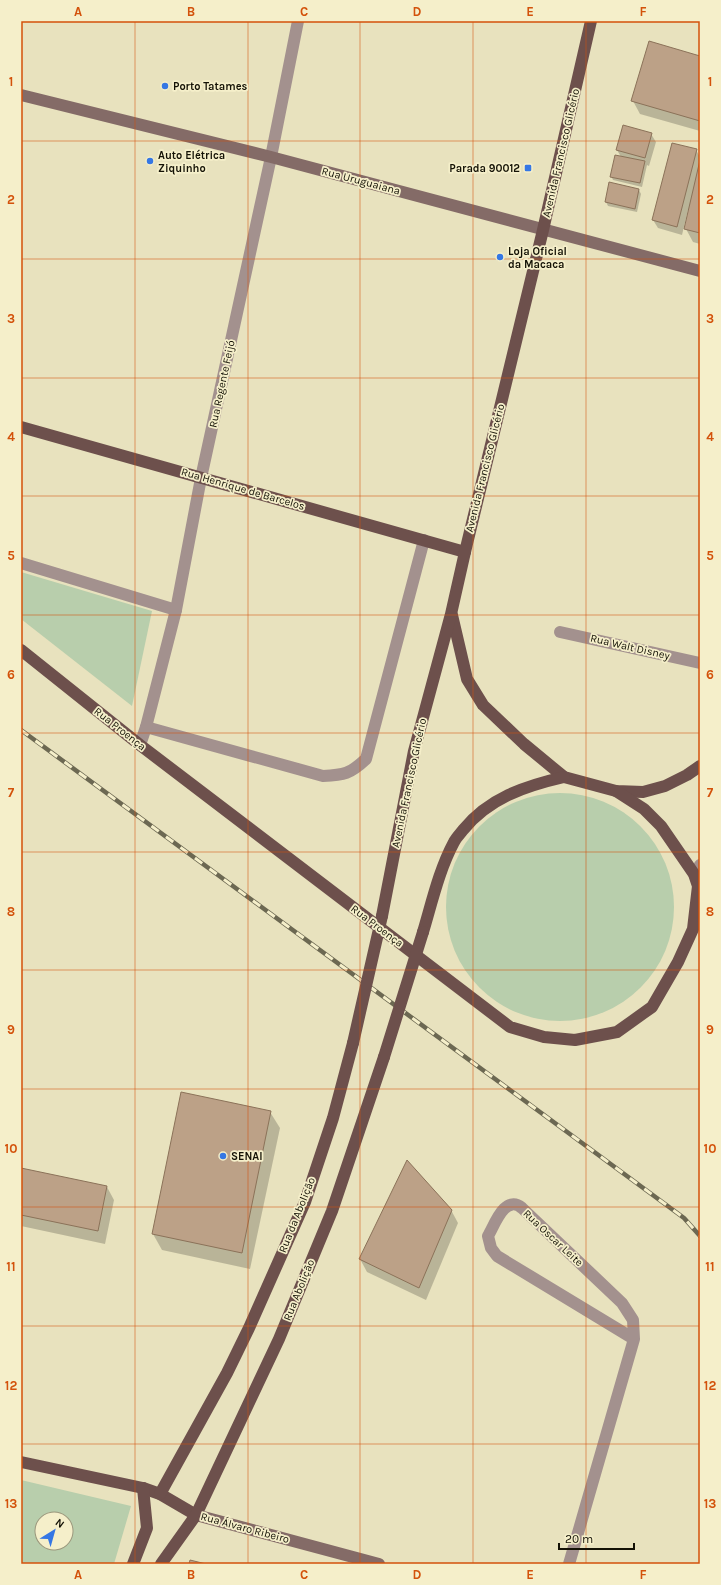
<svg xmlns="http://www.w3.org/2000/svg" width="721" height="1585" viewBox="0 0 721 1585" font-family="Karla,sans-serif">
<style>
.green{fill:#b8ceac;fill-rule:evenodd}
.shadow{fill:#0003}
.building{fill:#bca187;stroke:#8b7259}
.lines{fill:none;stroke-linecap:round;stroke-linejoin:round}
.street{stroke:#a3918e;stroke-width:12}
.secondary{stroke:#846b67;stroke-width:12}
.primary{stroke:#6d504c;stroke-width:12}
.rail-casing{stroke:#6c6852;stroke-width:4.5}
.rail{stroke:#f5efca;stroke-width:3;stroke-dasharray:9;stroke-linecap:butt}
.primary-bridge{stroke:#6d504c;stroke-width:12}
.grid{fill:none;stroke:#d3520b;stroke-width:1;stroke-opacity:0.55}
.poi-dot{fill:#3577e4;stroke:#f5efca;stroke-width:1.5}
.labels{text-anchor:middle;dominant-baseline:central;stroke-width:3.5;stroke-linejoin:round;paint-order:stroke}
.poi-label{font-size:11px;font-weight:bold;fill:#141206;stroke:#f5efca;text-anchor:start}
.street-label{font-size:11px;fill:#141206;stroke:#f5efca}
.neatline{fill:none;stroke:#d3520b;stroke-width:1.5}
.grid-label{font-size:13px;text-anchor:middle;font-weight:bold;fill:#d3520b}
</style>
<rect width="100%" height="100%" fill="#e8e2be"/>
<g class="green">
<polygon points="21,572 152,611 132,706 21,619"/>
<circle cx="560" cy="907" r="114"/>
<path d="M 21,1480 L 131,1506 L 114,1564 L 21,1564 ZM 42,1519 L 66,1519 L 66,1543 L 42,1543 Z"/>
</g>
<g class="shadow">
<polygon points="700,57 700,131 640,114 633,101"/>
<polygon points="651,134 656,142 649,166 647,165 642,187 613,180 611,176 621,157 617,150"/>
<polygon points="696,150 700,157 700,244 693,242 686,229 690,211 688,210 682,235 658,228 653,220"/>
<polygon points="639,190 641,194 637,212 608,206 606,202"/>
<polygon points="270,1112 280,1128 250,1269 162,1250 153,1234"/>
<polygon points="21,1169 107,1187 114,1200 105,1244 21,1226"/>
<polygon points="451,1210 458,1223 426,1300 367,1272 360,1259"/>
</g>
<g class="building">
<polygon points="649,41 700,56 700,121 631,101"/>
<polygon points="623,125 652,133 645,158 616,150"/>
<polygon points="672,143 697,149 677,227 652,220"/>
<polygon points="615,155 645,161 640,183 610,177"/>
<polygon points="700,160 700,233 684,229"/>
<polygon points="609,182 639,189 635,209 605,202"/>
<polygon points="181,1092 271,1111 242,1253 152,1234"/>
<polygon points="407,1160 452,1210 419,1288 359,1259"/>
<polygon points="21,1168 107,1186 98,1231 21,1215"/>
<polygon points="190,1560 206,1564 189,1564"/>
</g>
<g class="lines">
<g class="street">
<polyline points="21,563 176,610"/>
<polyline points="560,632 700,663"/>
<path d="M 146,727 L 323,776 C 344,775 350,774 366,759 L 424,540"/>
<polyline points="140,745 146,727 176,610 201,478 271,157 298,21"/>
<polyline points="694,874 700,865"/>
<path d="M 569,1564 L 634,1339 L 633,1320 L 622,1303 L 522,1208 C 505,1194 495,1224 488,1236 L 491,1248 L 497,1256 L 634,1339"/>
</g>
<g class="secondary">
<polyline points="21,95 271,157 700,271"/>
<polyline points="196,1515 379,1564"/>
</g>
<g class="primary">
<polyline points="21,427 465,552"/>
<polyline points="452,615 467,679 483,705 524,744 564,777 616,791 643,792 665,786 687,775 700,766"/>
<polyline points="21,650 140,745 510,1027 544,1037 575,1040 617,1032 652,1007 678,962 693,929 698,886 694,874 661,826 644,809 616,791"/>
<polyline points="382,916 414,751 451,614 465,552 543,230 591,21"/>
<path d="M 423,932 C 432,902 439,870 454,842 C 456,838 460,834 463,830 C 489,798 525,786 564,777"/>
<polyline points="21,1462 143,1488 160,1494 196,1515"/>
<polyline points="160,1494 227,1373 249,1328 305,1202 333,1118 353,1043"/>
<polyline points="133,1564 147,1528 143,1488"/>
<polyline points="161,1564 196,1515 279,1339 332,1211 384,1057"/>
</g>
<defs>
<polyline id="rail" points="21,730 684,1218 700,1236"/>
</defs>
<use href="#rail" class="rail-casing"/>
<use href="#rail" class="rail"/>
<g class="primary-bridge">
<polyline points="353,1043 382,916"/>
<polyline points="384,1057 423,932"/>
</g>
</g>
<path class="grid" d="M 135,21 L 135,1564M 248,21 L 248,1564M 360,21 L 360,1564M 473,21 L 473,1564M 586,21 L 586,1564M 21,141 L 700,141M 21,259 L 700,259M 21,378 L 700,378M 21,496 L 700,496M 21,615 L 700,615M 21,733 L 700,733M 21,852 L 700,852M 21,970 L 700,970M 21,1089 L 700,1089M 21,1207 L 700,1207M 21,1326 L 700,1326M 21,1444 L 700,1444"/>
<g class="poi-dot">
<circle cx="165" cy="86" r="4"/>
<circle cx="150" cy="161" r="4"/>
<rect x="524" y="164" width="8" height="8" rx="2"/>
<circle cx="500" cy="257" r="4"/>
<circle cx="223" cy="1156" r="4"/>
</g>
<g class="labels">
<g class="poi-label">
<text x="173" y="86">Porto Tatames</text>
<text x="158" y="155">Auto Elétrica<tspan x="158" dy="13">Ziquinho</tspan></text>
<text x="520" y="168" text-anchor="end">Parada 90012</text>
<text x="508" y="251">Loja Oficial<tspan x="508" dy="13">da Macaca</tspan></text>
<text x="231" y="1156">SENAI</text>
</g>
<g class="street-label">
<text transform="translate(561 153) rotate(-77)">Avenida Francisco Glicério</text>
<text transform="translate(361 181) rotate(15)">Rua Uruguaiana</text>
<text transform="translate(222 384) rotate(-78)">Rua Regente Feijó</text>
<text transform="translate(485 468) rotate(-76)">Avenida Francisco Glicério</text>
<text transform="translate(243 489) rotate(16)">Rua Henrique de Barcelos</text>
<text transform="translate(630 647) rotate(13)">Rua Walt Disney</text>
<text transform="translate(120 729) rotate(38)">Rua Proença</text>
<text transform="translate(409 783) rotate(-78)">Avenida Francisco Glicério</text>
<text transform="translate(377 926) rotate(37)">Rua Proença</text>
<text transform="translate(297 1215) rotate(-68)">Rua da Abolição</text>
<text transform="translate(553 1238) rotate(43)">Rua Oscar Leite</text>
<text transform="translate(299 1290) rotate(-68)">Rua Abolição</text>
<text transform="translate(245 1528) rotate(15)">Rua Álvaro Ribeiro</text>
</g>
</g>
<rect width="721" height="1585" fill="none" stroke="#f5efca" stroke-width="44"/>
<g transform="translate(54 1531) rotate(37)"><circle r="19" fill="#f5efca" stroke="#9b977c"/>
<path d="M0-3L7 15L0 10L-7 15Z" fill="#3577e4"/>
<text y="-6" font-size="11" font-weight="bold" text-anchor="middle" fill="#141206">N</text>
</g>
<path d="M559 1543v6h75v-6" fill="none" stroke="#141206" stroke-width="2"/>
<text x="565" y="1543" font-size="12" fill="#141206" stroke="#f5efca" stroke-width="3" paint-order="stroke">20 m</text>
<rect x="22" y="22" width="677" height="1541" class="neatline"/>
<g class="grid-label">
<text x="78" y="16">A</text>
<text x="191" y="16">B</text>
<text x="304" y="16">C</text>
<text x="417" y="16">D</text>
<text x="530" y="16">E</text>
<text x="643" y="16">F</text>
<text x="11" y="86">1</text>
<text x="710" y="86">1</text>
<text x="11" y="204">2</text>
<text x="710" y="204">2</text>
<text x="11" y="323">3</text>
<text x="710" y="323">3</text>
<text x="11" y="441">4</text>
<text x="710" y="441">4</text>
<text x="11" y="560">5</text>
<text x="710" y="560">5</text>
<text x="11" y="679">6</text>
<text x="710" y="679">6</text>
<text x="11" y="797">7</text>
<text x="710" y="797">7</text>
<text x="11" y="916">8</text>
<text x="710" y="916">8</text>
<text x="11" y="1034">9</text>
<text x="710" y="1034">9</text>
<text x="11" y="1153">10</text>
<text x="710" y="1153">10</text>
<text x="11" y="1271">11</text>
<text x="710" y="1271">11</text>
<text x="11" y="1390">12</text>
<text x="710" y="1390">12</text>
<text x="11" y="1508">13</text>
<text x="710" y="1508">13</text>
<text x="78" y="1579">A</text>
<text x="191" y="1579">B</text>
<text x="304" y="1579">C</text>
<text x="417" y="1579">D</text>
<text x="530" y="1579">E</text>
<text x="643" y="1579">F</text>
</g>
</svg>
